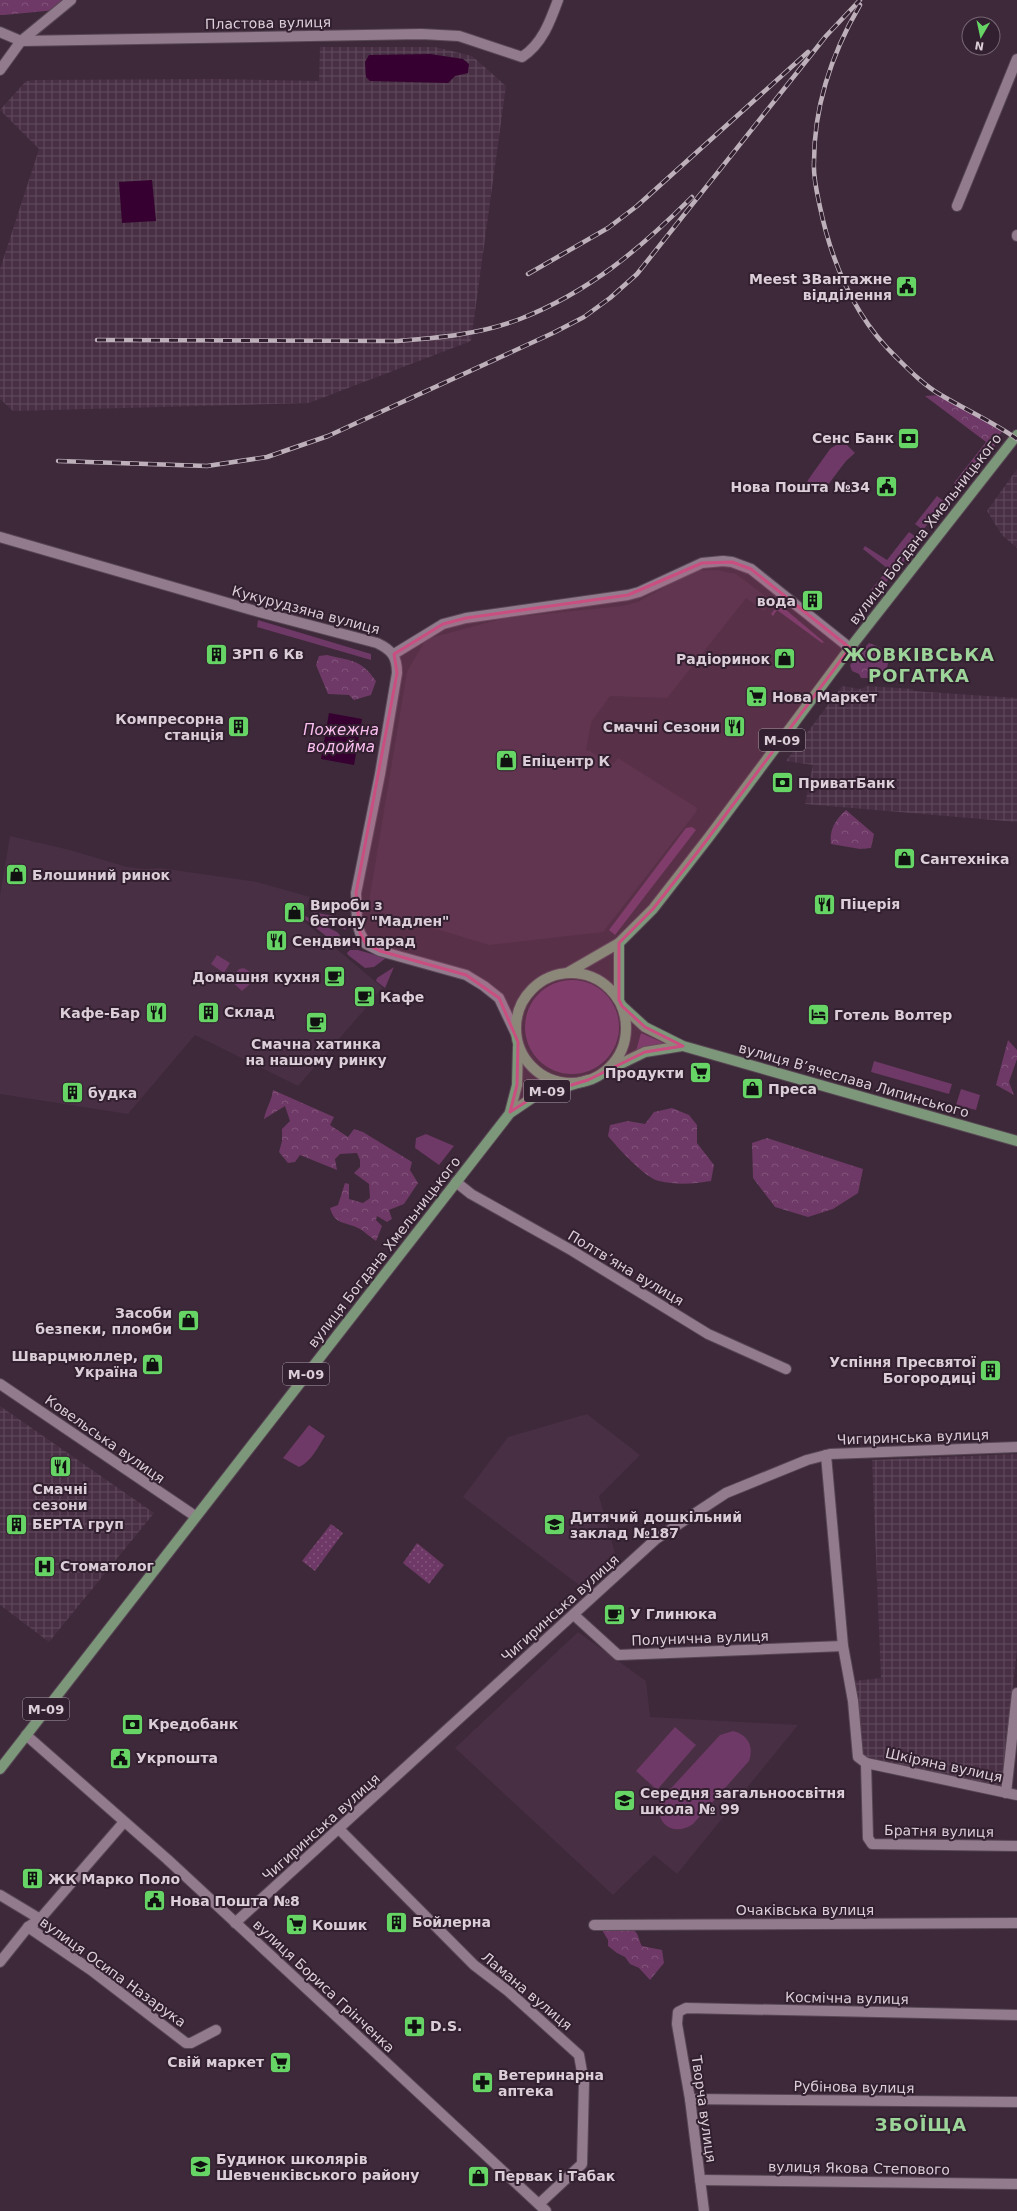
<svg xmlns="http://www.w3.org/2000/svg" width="1017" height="2211" viewBox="0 0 1017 2211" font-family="'DejaVu Sans',sans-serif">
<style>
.built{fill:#482f44}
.industrial{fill:url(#industrial-grid)}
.green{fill:#6e3966}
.forest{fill:url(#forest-crowns)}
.park{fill:url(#park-dots)}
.water{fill:#360131}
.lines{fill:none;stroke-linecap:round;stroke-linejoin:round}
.street-casing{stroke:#574654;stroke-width:12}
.secondary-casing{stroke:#574654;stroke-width:12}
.primary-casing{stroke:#574654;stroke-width:12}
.street{stroke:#937b8e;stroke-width:10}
.secondary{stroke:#937b8e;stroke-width:10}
.primary{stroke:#7c9779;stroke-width:10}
.rail-casing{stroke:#beb0bb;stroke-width:4.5}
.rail{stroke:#321f2f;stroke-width:3;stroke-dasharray:9;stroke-linecap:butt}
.marked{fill:#ca4f80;fill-opacity:0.2;stroke:#ca4f80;stroke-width:3;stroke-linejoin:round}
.labels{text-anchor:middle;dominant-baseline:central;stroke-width:4;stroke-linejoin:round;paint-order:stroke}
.shield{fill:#321f2f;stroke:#a89aa5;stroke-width:1}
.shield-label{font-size:13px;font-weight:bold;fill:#dbced8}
.street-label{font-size:14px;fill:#dbced8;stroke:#321f2f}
.poi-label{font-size:14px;font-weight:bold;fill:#dbced8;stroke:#321f2f;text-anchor:start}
.water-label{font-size:15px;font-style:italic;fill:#fcbff1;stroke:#321f2f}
.district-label{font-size:18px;font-weight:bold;letter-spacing:1px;fill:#9cd499;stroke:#321f2f}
</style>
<defs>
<pattern id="industrial-grid" width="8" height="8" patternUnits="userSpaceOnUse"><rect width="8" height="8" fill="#482f44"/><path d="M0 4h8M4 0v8" fill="none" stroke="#624c5e"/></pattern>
<pattern id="forest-crowns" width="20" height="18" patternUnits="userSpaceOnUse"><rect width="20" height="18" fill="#6e3966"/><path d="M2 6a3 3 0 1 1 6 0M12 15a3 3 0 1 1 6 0" fill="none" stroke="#82547b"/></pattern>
<pattern id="park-dots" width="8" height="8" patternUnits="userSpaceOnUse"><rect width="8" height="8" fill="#6e3966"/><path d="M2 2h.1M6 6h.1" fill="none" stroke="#82547b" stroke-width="1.8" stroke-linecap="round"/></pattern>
</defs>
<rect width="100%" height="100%" fill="#3d2939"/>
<g class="built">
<polygon points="717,570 736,574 772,601 764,611 746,598 667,698 610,696 591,722 586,750 590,751 599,757 600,756 613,764 618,758 697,808 696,812 603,932 489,945 368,908 407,672 426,639 505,618 623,606 638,602 694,571"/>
<polygon points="10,836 70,850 127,867 145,869 160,868 257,882 310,897 305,912 301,919 383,988 376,995 373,993 372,1001 298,1086 195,1035 128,1114 0,1094 0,895"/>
<polygon points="587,1414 640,1455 599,1496 615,1553 579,1585 463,1497 508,1437"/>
<polygon points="578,1632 646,1681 650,1717 798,1725 677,1874 654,1855 613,1895 455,1748"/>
</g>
<g class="industrial">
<polygon points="320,47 435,47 472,56 506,86 471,341 309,403 13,411 0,399 0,269 39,149 0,110 26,81 36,80 218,79 319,81"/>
<polygon points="1017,469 1017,548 1002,535 987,511"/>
<polygon points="842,686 860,689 867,686 913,689 913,691 1017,698 1017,822 805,804 813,765 786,761"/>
<polygon points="0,1406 154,1513 49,1642 0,1605"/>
<polygon points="1017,1454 1017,1650 1002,1787 863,1757 854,1681 881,1678 872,1460"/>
</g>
<g class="green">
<polygon points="836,445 847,445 855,453 846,461 821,494 807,483 808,480 830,449"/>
<polygon points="937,496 945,502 923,530 915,524"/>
<polygon points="909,532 922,541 875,595 870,591 888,569 863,549 865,546 887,560"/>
<polygon points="779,604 824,642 822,643 777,610 773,616 771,614"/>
<polygon points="258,620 371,654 371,660 257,627"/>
<polygon points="692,827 696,830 615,935 609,930 686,828"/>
<polygon points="313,912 343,918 346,930"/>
<polygon points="305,916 337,932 340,935 339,939 332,941 305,919"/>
<polygon points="350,950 358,950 386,958 374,967 365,968 348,955 347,953"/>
<polygon points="217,955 230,963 224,973 211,964"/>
<polygon points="394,967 385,988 376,981 377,978"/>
<path d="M 244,968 L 252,973 C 255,981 248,986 242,991 L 230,980 L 239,969 Z"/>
<circle cx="572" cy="1027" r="47"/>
<polygon points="641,1033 664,1043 636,1051"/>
<polygon points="874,1061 952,1084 949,1094 871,1072"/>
<polygon points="961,1089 980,1095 976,1110 956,1105"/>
<polygon points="426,1134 454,1146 439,1165 415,1148 416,1138"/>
<path d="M 309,1425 L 325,1436 C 318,1447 311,1462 299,1467 L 283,1458 Z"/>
<polygon points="675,1727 696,1745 657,1790 636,1771"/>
<path d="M 733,1731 C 748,1735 754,1746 749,1761 L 693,1824 C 672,1839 650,1820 663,1797 L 720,1735 Z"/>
</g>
<g class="forest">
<polygon points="0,0 66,0 56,10 4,15 0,15"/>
<polygon points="941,395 1003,430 994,443 995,446 960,488 954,483 986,442 925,396"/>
<polygon points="869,643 879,647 889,657 886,674 875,674 873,678 861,678 859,674 852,671 850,665"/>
<path d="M 327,655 C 351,661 361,659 376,681 L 371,695 L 354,700 L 349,695 L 328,694 L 316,665 L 319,656 Z"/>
<path d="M 846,810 L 874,834 L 871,848 L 860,849 L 831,844 C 829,830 835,820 846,810 Z"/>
<polygon points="1008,1040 1017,1050 1017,1059 1009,1082 1014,1095 996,1085"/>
<path d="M 273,1090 L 334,1117 L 330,1125 L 348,1137 L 354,1129 L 363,1132 L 412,1162 L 410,1170 L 418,1183 L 404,1204 L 389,1210 L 392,1219 L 387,1222 L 377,1216 L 376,1220 L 382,1226 L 376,1241 C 370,1237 365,1232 360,1229 C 346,1221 335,1226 330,1208 L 338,1205 L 345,1183 L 349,1184 L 349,1199 L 363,1203 L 370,1198 L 369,1184 L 354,1173 L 360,1167 L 360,1160 L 357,1153 L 340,1154 L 335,1159 L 337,1170 L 300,1155 L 295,1162 L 288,1163 L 279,1152 L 282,1141 L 282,1129 L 290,1121 L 285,1106 L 264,1119 C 266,1108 272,1100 273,1090 Z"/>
<path d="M 672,1108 L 689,1115 L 697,1125 L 697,1143 L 714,1165 L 711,1181 C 694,1184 676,1185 659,1181 C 645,1178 618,1148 608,1136 L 610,1125 L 628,1121 L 645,1124 L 654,1112 Z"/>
<polygon points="767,1138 863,1169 858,1193 833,1209 808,1217 775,1207 753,1178 752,1143"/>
<path d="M 628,1928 C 640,1931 637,1937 642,1946 L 662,1950 L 664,1963 L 650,1980 L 639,1968 L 630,1964 L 625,1957 L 617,1953 L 608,1946 L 608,1940 L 602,1930 Z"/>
</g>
<g class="park">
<polygon points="331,1524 343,1533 315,1571 302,1561"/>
<polygon points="417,1543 444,1565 429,1584 403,1563"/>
</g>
<g class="water">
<polygon points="430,54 463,59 469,64 468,73 455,76 448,83 370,81 366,77 365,62 369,55"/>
<polygon points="152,180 156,221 122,223 119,182"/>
<polygon points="329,713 362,719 354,765 321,759"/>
</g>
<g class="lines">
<defs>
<g id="street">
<path d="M 21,41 L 421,34 L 459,36 L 522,57 C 542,44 550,22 558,0"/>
<polyline points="957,206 1017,59"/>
<polyline points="1017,236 1017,235"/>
<polyline points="456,1182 471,1194 571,1250 708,1334 786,1369"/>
<polyline points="0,1384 195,1516"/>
<polyline points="826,1455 843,1646 853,1701 858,1757 866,1763 1017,1795"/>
<polyline points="574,1615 618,1655 843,1646"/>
<polyline points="866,1763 868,1838 872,1844 1017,1846"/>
<polyline points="1006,1793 1017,1693"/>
<polyline points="339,1829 474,1965 508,1991 579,2055 584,2083 582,2164 539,2204"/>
<polyline points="0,1895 40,1919"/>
<polyline points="235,1923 656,1539 726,1493 807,1460 830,1454 1017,1447"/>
<polyline points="594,1925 1017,1923"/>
<polyline points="28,1927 91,1970 186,2043 191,2043 216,2030"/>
<polyline points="0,1962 28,1927 40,1919 124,1822"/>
<polyline points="690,2099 1017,2102"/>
<polyline points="700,2180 1017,2184"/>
<polyline points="704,2211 690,2099 677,2024 678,2012 686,2008 1017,2015"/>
</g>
<g id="secondary">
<polyline points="0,32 21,41"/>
<polyline points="0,70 21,41 71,0"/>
<path d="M 0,537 L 252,610 L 377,643 C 392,650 397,657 397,673 L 380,774 L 356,893 L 357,922 L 360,933 L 366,944 L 380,951 L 466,975 L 484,986 L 499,998 L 516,1034"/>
<polyline points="394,654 443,624 466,618 628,595 639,592 702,563 723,561 732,562 751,569 850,648"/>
<polyline points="26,1735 167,1859 546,2211"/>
</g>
<g id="primary">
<polyline points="567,973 619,943 653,909 709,837 850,648 1017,435"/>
<circle cx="571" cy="1028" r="55"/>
<polyline points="619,1000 619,943"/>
<polyline points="622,1006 645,1027 683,1046 1017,1141"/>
<polyline points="610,1069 645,1052 682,1046"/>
<polyline points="510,1112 517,1085 518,1047"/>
<polyline points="0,1769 510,1113 535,1096 588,1080"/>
</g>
</defs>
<use href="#street" class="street-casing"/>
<use href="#secondary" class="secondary-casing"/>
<use href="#primary" class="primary-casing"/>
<use href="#street" class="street"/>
<use href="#secondary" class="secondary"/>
<use href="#primary" class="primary"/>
<defs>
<g id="rail">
<path d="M 860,5 C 832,53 814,106 814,162 C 813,177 817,193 820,207 C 832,264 855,318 897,358 C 910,371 925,386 941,395 C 966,410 993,422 1017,439"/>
<polyline points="528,274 608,228 637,206 808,52"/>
<path d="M 97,340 L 397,341 C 438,338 481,334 520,319 C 589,292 640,249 692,197"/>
<polyline points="58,461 207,466 267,457 328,436 553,333 584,317 610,298 637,274 826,36 860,0"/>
</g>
</defs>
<use href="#rail" class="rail-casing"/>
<use href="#rail" class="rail"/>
</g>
<path class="marked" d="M 732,562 L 751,569 L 850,648 L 700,849 L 653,909 L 619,943 L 619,1000 L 622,1006 L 645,1027 L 683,1046 L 645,1052 L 588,1080 L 535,1096 L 510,1112 L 517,1085 L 518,1042 L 499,998 L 466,975 L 380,951 L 366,944 L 360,933 L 356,893 L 397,673 L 394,654 L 443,624 L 466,618 L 628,595 L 702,563 Z"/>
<defs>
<symbol id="civic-square" viewBox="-11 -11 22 22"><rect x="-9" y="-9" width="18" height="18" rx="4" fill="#67d466" stroke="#321f2f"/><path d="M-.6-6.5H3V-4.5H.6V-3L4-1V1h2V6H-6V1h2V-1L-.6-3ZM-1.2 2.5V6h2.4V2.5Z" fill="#111"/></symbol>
<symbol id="bank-square" viewBox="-11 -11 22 22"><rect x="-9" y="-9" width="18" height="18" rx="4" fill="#67d466" stroke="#321f2f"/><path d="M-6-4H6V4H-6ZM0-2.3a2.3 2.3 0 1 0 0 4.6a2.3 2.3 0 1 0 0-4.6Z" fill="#111"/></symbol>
<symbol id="building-square" viewBox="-11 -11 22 22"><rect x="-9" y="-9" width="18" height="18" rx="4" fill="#67d466" stroke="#321f2f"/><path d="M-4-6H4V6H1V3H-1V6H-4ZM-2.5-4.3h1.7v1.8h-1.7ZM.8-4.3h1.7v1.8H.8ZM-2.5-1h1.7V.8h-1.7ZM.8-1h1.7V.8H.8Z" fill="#111"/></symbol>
<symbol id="shop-square" viewBox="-11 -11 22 22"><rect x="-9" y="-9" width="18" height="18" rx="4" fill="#67d466" stroke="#321f2f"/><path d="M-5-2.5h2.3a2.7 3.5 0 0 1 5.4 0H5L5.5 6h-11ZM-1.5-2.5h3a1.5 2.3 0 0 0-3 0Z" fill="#111"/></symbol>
<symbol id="supermarket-square" viewBox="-11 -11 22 22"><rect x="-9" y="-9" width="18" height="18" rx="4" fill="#67d466" stroke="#321f2f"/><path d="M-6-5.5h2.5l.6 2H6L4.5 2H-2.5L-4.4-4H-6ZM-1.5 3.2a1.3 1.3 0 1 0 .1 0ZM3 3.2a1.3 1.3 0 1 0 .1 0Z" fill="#111"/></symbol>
<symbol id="restaurant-square" viewBox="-11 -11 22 22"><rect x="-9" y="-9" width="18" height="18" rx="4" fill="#67d466" stroke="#321f2f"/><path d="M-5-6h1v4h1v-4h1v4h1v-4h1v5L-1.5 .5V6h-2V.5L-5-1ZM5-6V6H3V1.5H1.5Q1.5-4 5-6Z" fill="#111"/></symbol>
<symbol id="cafe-square" viewBox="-11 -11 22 22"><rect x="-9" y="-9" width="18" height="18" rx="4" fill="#67d466" stroke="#321f2f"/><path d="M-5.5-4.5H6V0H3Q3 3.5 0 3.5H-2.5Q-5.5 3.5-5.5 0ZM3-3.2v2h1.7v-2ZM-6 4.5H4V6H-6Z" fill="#111"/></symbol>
<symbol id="hotel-square" viewBox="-11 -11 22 22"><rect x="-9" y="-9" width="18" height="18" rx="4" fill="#67d466" stroke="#321f2f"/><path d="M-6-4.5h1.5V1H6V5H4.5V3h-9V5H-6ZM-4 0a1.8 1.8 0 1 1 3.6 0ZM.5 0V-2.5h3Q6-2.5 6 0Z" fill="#111"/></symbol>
<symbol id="school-square" viewBox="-11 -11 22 22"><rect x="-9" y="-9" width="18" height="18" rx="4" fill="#67d466" stroke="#321f2f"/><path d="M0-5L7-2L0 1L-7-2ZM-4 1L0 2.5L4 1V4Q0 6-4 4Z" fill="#111"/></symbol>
<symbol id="hospital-square" viewBox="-11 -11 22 22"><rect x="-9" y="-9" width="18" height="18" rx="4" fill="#67d466" stroke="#321f2f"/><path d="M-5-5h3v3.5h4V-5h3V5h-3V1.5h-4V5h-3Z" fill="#111"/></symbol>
<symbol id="pharmacy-square" viewBox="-11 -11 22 22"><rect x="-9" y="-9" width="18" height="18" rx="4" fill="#67d466" stroke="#321f2f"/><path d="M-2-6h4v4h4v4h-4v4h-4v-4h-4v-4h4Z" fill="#111"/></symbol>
</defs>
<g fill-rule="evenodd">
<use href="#civic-square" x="894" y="274" width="25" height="25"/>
<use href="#bank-square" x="896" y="426" width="25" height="25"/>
<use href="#civic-square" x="874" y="474" width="25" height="25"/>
<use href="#building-square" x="800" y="588" width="25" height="25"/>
<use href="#building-square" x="204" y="642" width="25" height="25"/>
<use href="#shop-square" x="772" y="646" width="25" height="25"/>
<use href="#supermarket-square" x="744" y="684" width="25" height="25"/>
<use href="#building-square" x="226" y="714" width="25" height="25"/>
<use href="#restaurant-square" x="722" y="714" width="25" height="25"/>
<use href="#shop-square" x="494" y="748" width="25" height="25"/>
<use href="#bank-square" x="770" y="770" width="25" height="25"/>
<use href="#shop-square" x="892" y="846" width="25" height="25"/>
<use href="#shop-square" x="4" y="862" width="25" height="25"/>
<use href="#restaurant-square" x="812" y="892" width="25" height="25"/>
<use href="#shop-square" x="282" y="900" width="25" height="25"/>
<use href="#restaurant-square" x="264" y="928" width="25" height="25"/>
<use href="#cafe-square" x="322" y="964" width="25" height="25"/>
<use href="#cafe-square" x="352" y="984" width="25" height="25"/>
<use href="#building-square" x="196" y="1000" width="25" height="25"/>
<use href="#restaurant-square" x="144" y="1000" width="25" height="25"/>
<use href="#hotel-square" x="806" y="1002" width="25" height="25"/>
<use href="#cafe-square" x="304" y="1010" width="25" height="25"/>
<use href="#supermarket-square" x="688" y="1060" width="25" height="25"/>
<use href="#shop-square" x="740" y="1076" width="25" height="25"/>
<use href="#building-square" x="60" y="1080" width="25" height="25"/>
<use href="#shop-square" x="176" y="1308" width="25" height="25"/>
<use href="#shop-square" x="140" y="1352" width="25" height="25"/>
<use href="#building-square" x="978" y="1358" width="25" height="25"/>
<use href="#restaurant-square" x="48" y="1454" width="25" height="25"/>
<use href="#building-square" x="4" y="1512" width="25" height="25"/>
<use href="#school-square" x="542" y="1512" width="25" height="25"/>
<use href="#hospital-square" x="32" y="1554" width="25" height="25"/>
<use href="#cafe-square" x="602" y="1602" width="25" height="25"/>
<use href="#bank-square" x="120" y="1712" width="25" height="25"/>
<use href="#civic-square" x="108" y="1746" width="25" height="25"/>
<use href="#school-square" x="612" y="1788" width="25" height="25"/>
<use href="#building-square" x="20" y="1866" width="25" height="25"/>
<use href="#civic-square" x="142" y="1888" width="25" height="25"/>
<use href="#building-square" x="384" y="1910" width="25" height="25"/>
<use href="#supermarket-square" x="284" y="1912" width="25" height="25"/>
<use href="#pharmacy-square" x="402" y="2014" width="25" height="25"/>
<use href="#supermarket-square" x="268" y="2050" width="25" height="25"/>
<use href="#pharmacy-square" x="470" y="2070" width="25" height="25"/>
<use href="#school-square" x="188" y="2154" width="25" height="25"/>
<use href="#shop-square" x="466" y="2164" width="25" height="25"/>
</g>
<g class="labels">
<g class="shield">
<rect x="759" y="729" width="46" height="22" rx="3"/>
<rect x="524" y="1080" width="46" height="22" rx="3"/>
<rect x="283" y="1363" width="46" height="22" rx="3"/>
<rect x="23" y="1698" width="46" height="22" rx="3"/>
</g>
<g class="shield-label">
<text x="782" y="740">М-09</text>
<text x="547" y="1091">М-09</text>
<text x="306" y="1374">М-09</text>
<text x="46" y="1709">М-09</text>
</g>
<g class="street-label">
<text transform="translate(268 23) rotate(-1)">Пластова вулиця</text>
<text transform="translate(925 529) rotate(-52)">вулиця Богдана Хмельницького</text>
<text transform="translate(306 610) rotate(15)">Кукурудзяна вулиця</text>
<text transform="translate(854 1080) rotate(16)">вулиця Вʼячеслава Липинського</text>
<text transform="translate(384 1252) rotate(-52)">вулиця Богдана Хмельницького</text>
<text transform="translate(626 1268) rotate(31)">Полтвʼяна вулиця</text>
<text transform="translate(913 1437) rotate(-2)">Чигиринська вулиця</text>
<text transform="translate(105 1439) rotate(35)">Ковельська вулиця</text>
<text transform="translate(560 1608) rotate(-42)">Чигиринська вулиця</text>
<text transform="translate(700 1638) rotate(-2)">Полунична вулиця</text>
<text transform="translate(944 1765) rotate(12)">Шкіряна вулиця</text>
<text transform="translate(321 1827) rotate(-42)">Чигиринська вулиця</text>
<text transform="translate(939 1831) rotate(1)">Братня вулиця</text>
<text x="805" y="1910">Очаківська вулиця</text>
<text transform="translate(113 1972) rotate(36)">вулиця Осипа Назарука</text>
<text transform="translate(324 1986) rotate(43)">вулиця Бориса Грінченка</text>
<text transform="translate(527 1991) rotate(40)">Ламана вулиця</text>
<text transform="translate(847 1998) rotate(1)">Космічна вулиця</text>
<text transform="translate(854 2087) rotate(1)">Рубінова вулиця</text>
<text transform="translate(704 2109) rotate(82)">Творча вулиця</text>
<text transform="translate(859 2168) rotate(1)">вулиця Якова Степового</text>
</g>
<g class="poi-label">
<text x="892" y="279" text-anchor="end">Meest 3Вантажне<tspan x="892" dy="16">відділення</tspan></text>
<text x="894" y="438" text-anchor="end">Сенс Банк</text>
<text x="870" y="487" text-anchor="end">Нова Пошта №34</text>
<text x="796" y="601" text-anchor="end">вода</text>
<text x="232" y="654">ЗРП 6 Кв</text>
<text x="770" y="659" text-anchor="end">Радіоринок</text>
<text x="772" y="697">Нова Маркет</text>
<text x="224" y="719" text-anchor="end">Компресорна<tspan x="224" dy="16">станція</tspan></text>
<text x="720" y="727" text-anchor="end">Смачні Сезони</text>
<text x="522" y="761">Епіцентр К</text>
<text x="798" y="783">ПриватБанк</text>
<text x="920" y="859">Сантехніка</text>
<text x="32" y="875">Блошиний ринок</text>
<text x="840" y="904">Піцерія</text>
<text x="310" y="905">Вироби з<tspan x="310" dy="16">бетону "Мадлен"</tspan></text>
<text x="292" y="941">Сендвич парад</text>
<text x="320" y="977" text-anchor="end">Домашня кухня</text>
<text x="380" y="997">Кафе</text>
<text x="224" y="1012">Склад</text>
<text x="140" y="1013" text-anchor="end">Кафе-Бар</text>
<text x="834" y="1015">Готель Волтер</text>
<text x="316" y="1044" text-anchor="middle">Смачна хатинка<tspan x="316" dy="16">на нашому ринку</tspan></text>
<text x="684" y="1073" text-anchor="end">Продукти</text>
<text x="768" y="1089">Преса</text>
<text x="88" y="1093">будка</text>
<text x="172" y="1313" text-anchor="end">Засоби<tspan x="172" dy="16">безпеки, пломби</tspan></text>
<text x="138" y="1356" text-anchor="end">Шварцмюллер,<tspan x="138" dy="16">Україна</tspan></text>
<text x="976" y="1362" text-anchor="end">Успіння Пресвятої<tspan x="976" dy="16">Богородиці</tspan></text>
<text x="60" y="1489" text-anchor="middle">Смачні<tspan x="60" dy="16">сезони</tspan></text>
<text x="570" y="1517">Дитячий дошкільний<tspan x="570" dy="16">заклад №187</tspan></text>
<text x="32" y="1524">БЕРТА груп</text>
<text x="60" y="1566">Стоматолог</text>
<text x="630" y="1614">У Глинюка</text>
<text x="148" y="1724">Кредобанк</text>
<text x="136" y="1758">Укрпошта</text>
<text x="640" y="1793">Середня загальноосвітня<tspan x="640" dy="16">школа № 99</tspan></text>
<text x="48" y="1879">ЖК Марко Поло</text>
<text x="170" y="1901">Нова Пошта №8</text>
<text x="412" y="1922">Бойлерна</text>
<text x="312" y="1925">Кошик</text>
<text x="430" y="2026">D.S.</text>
<text x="264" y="2062" text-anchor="end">Свiй маркет</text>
<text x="498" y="2075">Ветеринарна<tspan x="498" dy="16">аптека</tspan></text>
<text x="216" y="2159">Будинок школярів<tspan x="216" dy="16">Шевченківського району</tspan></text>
<text x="494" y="2176">Первак і Табак</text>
</g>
<g class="water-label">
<text x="341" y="730">Пожежна<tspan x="341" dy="17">водойма</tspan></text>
</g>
<g class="district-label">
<text x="919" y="654">ЖОВКІВСЬКА<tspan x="919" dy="21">РОГАТКА</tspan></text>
<text x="921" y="2124">ЗБОЇЩА</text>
</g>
</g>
<g transform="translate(981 36) rotate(189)"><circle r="19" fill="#321f2f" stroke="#766573"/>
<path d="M0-3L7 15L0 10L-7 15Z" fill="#67d466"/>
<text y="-6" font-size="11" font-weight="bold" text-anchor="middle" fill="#dbced8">N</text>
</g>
</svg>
